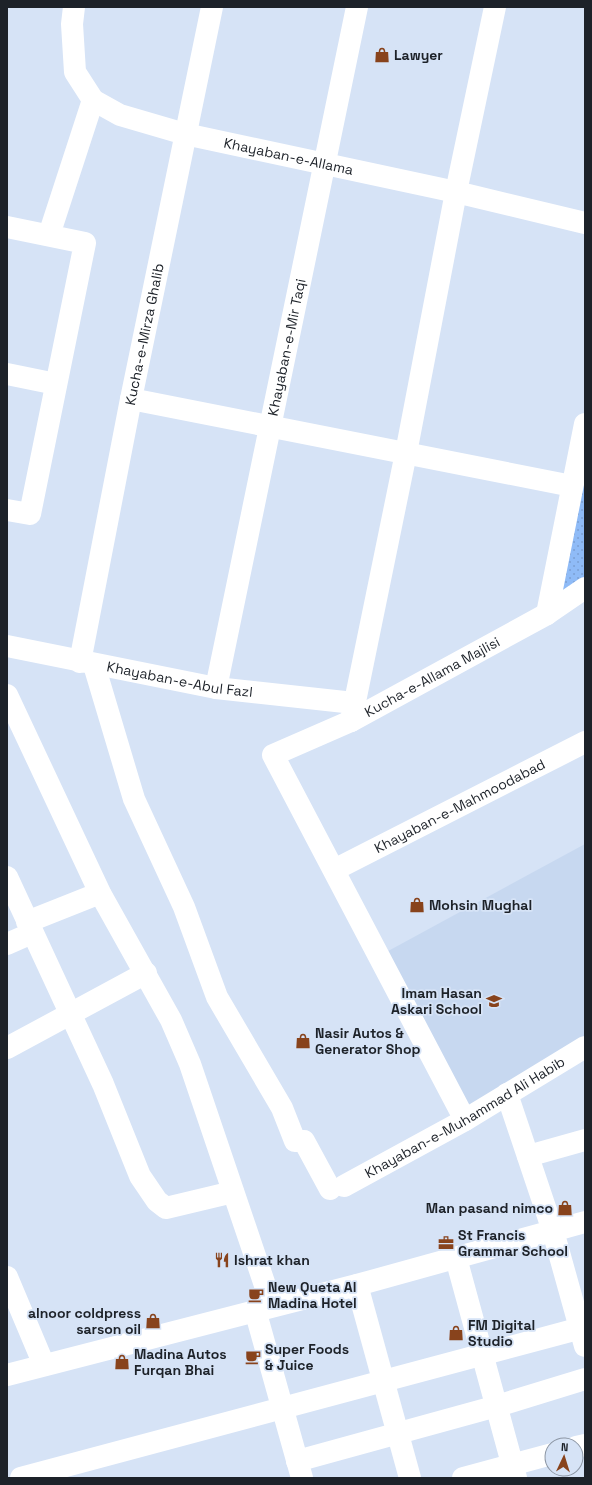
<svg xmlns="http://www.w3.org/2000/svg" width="592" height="1485" viewBox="0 0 592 1485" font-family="'Space Grotesk',sans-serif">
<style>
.built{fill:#c7d8f0}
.park{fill:url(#park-dots)}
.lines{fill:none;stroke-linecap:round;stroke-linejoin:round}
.minor{stroke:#fff;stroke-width:22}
.labels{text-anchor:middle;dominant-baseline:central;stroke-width:3.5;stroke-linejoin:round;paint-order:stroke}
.poi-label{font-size:14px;font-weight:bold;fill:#1d2229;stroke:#d6e3f6;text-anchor:start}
.street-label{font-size:14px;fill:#1d2229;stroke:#d6e3f6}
</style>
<defs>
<pattern id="park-dots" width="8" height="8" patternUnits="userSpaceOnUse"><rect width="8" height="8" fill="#8fbbf7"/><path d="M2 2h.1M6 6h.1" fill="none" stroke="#7ba0d4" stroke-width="1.8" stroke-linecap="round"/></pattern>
</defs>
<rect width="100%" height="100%" fill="#d6e3f6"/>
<polygon class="built" points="585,844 585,1047 465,1120 379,956"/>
<polygon class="park" points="585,424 585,588 547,614"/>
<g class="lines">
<g class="minor">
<path id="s1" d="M 74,7 L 72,24 L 75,72 L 93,100 L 120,115 L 185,134 L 456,192 L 585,223"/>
<polyline points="7,227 85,243 30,514 7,510"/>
<polyline points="49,235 93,100"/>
<polyline points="7,374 56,384"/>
<polyline points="131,399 572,486"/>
<polyline points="547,614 585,424"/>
<path id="s2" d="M 7,646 L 216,688 L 354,703"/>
<path id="s3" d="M 80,662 L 131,399 L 212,7"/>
<polyline points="94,665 134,799 184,907 217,997 282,1108 295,1141 304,1141 330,1189"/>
<path id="s4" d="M 216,688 L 357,7"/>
<polyline points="7,695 100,893 171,1020 190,1064 272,1306"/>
<polyline points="351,721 406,453 456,192 495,7"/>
<path id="s5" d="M 334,870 L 585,742"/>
<polyline points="7,877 103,1084 140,1176 157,1201 166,1208 233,1192"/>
<polyline points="27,922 100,893"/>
<polyline points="7,944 32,933"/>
<polyline points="7,1048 146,973"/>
<polyline points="507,1094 553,1231 585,1346"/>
<path id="s6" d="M 465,1120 L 273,755 L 351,721 L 547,614 L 585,588"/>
<polyline points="528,1156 585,1140"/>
<path id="s7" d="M 344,1186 L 465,1120 L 585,1047"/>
<polyline points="456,1258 516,1478"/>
<polyline points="7,1277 44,1365"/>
<polyline points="357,1285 410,1478"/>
<polyline points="255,1310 302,1478"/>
<polyline points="7,1375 357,1285 585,1222"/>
<polyline points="576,1447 585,1445"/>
<polyline points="297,1461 497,1406 585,1379"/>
<polyline points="21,1478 585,1327"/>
<polyline points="463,1478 552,1454"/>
</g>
</g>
<defs>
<symbol id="shop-bare" viewBox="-9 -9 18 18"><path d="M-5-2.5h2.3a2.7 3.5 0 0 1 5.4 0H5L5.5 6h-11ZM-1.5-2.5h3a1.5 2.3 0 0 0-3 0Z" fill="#88431c" stroke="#d6e3f6" stroke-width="2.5" paint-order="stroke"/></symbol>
<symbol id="school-bare" viewBox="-9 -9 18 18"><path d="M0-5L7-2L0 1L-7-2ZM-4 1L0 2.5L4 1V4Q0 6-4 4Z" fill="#88431c" stroke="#d6e3f6" stroke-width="2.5" paint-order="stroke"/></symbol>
<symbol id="office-bare" viewBox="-9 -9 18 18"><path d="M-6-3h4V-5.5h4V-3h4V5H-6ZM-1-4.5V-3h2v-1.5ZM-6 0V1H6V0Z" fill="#88431c" stroke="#d6e3f6" stroke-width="2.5" paint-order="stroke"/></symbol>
<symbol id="restaurant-bare" viewBox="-9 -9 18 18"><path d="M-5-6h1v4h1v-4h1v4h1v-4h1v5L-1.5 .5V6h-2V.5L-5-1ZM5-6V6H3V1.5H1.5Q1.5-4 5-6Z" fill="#88431c" stroke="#d6e3f6" stroke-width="2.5" paint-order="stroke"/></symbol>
<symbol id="cafe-bare" viewBox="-9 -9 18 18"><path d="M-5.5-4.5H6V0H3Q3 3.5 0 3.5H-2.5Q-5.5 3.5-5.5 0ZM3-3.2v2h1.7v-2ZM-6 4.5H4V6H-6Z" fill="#88431c" stroke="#d6e3f6" stroke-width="2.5" paint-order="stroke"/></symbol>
</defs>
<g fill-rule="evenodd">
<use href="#shop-bare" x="371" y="44" width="22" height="22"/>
<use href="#shop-bare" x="406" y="894" width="22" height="22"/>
<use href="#school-bare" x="483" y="990" width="22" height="22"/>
<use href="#shop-bare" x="292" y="1030" width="22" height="22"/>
<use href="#shop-bare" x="554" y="1197" width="22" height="22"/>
<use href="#office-bare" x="435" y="1232" width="22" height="22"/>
<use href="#restaurant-bare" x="211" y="1249" width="22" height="22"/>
<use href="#cafe-bare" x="245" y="1284" width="22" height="22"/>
<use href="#shop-bare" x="142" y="1310" width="22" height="22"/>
<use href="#shop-bare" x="445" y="1322" width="22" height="22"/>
<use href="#cafe-bare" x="242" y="1346" width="22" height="22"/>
<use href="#shop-bare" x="111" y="1351" width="22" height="22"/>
</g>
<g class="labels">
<g class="poi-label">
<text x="394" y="55">Lawyer</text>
<text x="429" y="905">Mohsin Mughal</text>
<text x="482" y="993" text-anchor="end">Imam Hasan<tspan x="482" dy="16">Askari School</tspan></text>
<text x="315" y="1033">Nasir Autos &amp;<tspan x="315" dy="16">Generator Shop</tspan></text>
<text x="553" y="1208" text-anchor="end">Man pasand nimco</text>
<text x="458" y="1235">St Francis<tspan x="458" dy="16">Grammar School</tspan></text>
<text x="234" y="1260">Ishrat khan</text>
<text x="268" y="1287">New Queta Al<tspan x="268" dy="16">Madina Hotel</tspan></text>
<text x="141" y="1313" text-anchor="end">alnoor coldpress<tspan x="141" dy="16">sarson oil</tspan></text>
<text x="468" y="1325">FM Digital<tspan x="468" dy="16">Studio</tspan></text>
<text x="265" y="1349">Super Foods<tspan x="265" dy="16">&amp; Juice</tspan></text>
<text x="134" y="1354">Madina Autos<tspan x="134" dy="16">Furqan Bhai</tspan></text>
</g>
<g class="street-label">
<text stroke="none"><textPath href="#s1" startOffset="303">Khayaban-e-Allama</textPath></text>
<text stroke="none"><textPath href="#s3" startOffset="334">Kucha-e-Mirza Ghalib</textPath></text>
<text stroke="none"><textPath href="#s4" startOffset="348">Khayaban-e-Mir Taqi</textPath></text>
<text stroke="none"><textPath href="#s6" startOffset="590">Kucha-e-Allama Majlisi</textPath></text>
<text stroke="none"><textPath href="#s2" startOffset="176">Khayaban-e-Abul Fazl</textPath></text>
<text stroke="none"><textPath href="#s5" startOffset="141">Khayaban-e-Mahmoodabad</textPath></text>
<text stroke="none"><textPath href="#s7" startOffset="139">Khayaban-e-Muhammad Ali Habib</textPath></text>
</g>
</g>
<rect width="592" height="1485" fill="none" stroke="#1d2229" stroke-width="16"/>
<g transform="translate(564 1457) rotate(4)"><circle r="19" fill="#d6e3f6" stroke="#8c96a4"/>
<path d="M0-3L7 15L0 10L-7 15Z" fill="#88431c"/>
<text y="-6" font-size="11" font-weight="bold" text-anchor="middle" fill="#1d2229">N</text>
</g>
</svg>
